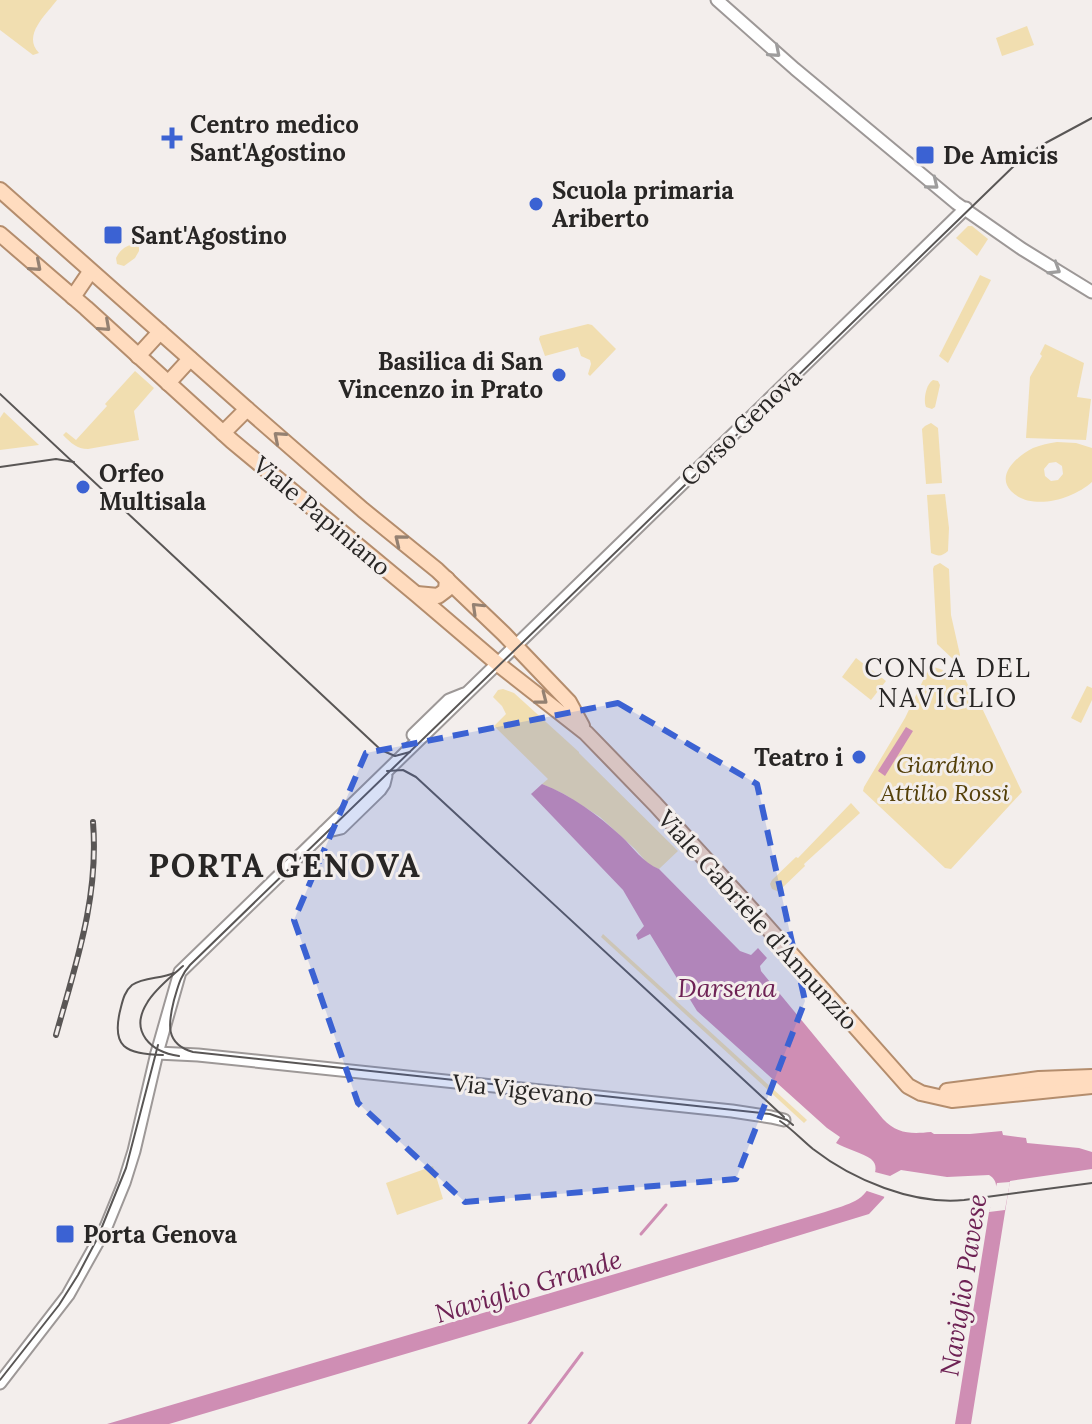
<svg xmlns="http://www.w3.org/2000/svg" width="1092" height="1424" viewBox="0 0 1092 1424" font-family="Lora,serif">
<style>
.green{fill:#f1deb0;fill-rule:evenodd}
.water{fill:#cf8eb4}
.pier{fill:#f3eeec}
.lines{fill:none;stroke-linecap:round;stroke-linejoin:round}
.stream{stroke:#cf8eb4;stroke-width:3}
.minor-casing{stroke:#9d9897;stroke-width:15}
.major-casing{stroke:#b48d6d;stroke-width:18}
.minor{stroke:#fff;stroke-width:11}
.major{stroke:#ffdcbf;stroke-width:14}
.tram{stroke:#595655;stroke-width:2}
.rail-casing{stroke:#595655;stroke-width:6}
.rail{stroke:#f3eeec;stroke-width:3;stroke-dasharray:9;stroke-linecap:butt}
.oneway{stroke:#9e9d9d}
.oneway2{stroke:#948172}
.marked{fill:#3b62d3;fill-opacity:0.2;stroke:#3b62d3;stroke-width:6;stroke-dasharray:16 10;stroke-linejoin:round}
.poi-dot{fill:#3b62d3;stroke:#f3eeec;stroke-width:3}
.labels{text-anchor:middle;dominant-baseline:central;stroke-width:6;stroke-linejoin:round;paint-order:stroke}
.poi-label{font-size:24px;font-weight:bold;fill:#282625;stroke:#f3eeec;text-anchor:start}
.street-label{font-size:24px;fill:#282625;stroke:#f3eeec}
.park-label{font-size:24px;font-style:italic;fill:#55410b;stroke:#f3eeec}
.neighbourhood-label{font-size:26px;letter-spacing:2px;fill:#282625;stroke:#f3eeec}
.water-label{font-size:26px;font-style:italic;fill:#6e2254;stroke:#f3eeec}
.district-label{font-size:32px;font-weight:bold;letter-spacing:2px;fill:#282625;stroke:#f3eeec}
</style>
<rect width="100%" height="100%" fill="#f3eeec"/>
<g class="green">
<path d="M 0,0 L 57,0 C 46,15 22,35 39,53 L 33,55 L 0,30 Z"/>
<polygon points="1027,26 1034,45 1002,56 996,38"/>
<polygon points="968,226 972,226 988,239 977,256 956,238"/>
<path d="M 135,244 L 139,247 L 139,251 L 135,258 L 124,266 L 117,264 L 116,258 C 120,250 126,245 135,244 Z"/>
<polygon points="980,275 991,280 948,363 939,356"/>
<polygon points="588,324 592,325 616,349 590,376 588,374 591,364 590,360 581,356 578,347 545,356 539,339 540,336"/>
<polygon points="1045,344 1084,363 1077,397 1091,399 1086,440 1026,438 1030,377 1042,356 1040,354"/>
<path d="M 135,371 L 154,388 L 134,411 L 139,440 L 88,449 C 77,449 71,443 63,435 L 66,432 L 76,440 L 107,406 L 105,404 Z"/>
<path d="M 933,380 L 938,381 L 940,385 L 935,407 L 932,409 L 926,407 C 923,400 926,384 933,380 Z"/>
<polygon points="4,412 39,445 0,450 0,418"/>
<polygon points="931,423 938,428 942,483 926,484 922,429 925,426"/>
<path d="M 1057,442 L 1076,443 L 1092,448 L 1092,482 C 1073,499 1032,512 1011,491 C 995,474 1019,455 1033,448 C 1041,445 1049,443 1057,442 ZM 1056,462 L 1062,466 L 1063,474 L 1058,480 L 1051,481 L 1045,476 L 1044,469 L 1049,463 Z"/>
<path d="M 945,494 L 949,528 L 948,551 C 942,556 939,557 931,553 L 927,495 Z"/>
<polygon points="940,563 949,569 951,615 960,655 957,660 955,661 937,644 933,569 934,566"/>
<polygon points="856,658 886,681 871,700 842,677"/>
<polygon points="934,667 964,677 977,703 981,706 1022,792 951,869 945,868 863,791 864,787 905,718 929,668"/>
<polygon points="1087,686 1092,688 1092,700 1081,723 1071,718"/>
<polygon points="503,689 514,693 579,752 579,753 678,851 659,869 649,865 635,849 600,817 564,794 542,784 548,779 494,726 506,714 502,706 493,697 498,690"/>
<polygon points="851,803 860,813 804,864 805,866 781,889 777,891 772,889 770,884 772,880 796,857 798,858"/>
<polygon points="603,934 807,1120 804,1123 601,937"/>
<polygon points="433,1166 443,1199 397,1215 386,1183"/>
</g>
<g class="water">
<polygon points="906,727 913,731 885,776 878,771"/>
<path d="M 542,784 C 571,795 598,815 621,836 C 633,847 643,863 659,869 L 740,951 L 751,955 L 758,948 L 767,958 L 760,966 L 761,971 L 883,1119 C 897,1134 911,1134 931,1132 L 934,1134 L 970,1134 L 1002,1131 L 1003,1135 L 1026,1138 L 1027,1143 L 1079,1148 L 1092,1152 L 1092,1169 L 1010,1181 L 971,1424 L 955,1424 L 989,1212 C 993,1200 1003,1183 989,1175 L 947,1177 L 901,1170 L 890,1176 L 884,1198 L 869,1214 L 598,1297 L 169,1424 L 107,1424 L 825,1212 C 850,1203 865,1203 874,1176 C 876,1170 877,1164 871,1159 C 864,1154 845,1148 836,1143 L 840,1137 L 827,1128 L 697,1011 L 650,934 L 638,940 L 636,935 L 644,926 L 623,890 L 531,794 Z"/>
</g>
<g class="pier">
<polygon points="871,1171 894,1177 888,1198 864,1190"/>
<polygon points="1010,1182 1005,1210 989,1212 997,1183"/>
</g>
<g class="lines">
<g class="stream">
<polyline points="641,1234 666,1205"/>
<polyline points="529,1424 582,1353"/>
</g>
<defs>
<g id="minor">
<polyline points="717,0 795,69 956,203 1022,249 1092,292"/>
<polyline points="413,735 449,700 464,694"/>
<polyline points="324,832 341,828 380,790 384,784 386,776"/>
<polyline points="157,1053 198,1055 732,1111 771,1117 784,1120"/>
<polyline points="0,1383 68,1295 106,1227 124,1183 134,1151 157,1053 180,972 966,208"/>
</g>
<g id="major">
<polyline points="0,190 247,409 363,510 437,570 504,634 569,702 582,726"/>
<polyline points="0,234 86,308 232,441 416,594 498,664 586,733 655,804 760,919 908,1086 921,1093 952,1100 1092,1086"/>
<polyline points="73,297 90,272"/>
<polyline points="138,356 160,332"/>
<polyline points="168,383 190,359"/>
<polyline points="223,433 247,409"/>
<polyline points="417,594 438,596 446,590 447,579"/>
<polyline points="947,1091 1039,1079 1092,1077"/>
</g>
</defs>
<use href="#minor" class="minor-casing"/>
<use href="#major" class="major-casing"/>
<use href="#minor" class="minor"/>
<use href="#major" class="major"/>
<g class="tram">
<polyline points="0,394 381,750 395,756 410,752"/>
<polyline points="0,467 56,459 74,462"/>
<polyline points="387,771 403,770 416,777 784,1117"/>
<path d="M 163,1055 C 126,1054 110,1048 121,1007 C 123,999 125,991 132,985 C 144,977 161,979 174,973"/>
<path d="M 179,1056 C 151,1052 129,1032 147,1003 C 155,989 171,977 183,966"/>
<path d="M 780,1121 C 792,1129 802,1140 813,1149 C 853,1180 913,1205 964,1200 L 1092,1183"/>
<path d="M 793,1125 L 787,1120 L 770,1114 L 193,1052 C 165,1044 168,1024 174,1000 C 178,987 180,976 190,965 L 1017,163 L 1040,146 L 1092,118"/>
<polyline points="0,1380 59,1305 78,1275 97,1239 126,1168 158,1045"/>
</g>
<defs>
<path id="rail" d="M 56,1035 C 76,963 99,898 93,822"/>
</defs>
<use href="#rail" class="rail-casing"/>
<use href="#rail" class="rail"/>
</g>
<defs><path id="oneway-chevron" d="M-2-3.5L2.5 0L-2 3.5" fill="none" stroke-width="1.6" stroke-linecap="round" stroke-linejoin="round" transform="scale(2)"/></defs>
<g class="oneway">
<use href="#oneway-chevron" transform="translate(775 52) rotate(41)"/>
<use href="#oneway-chevron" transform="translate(933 184) rotate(39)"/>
<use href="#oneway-chevron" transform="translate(1055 269) rotate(32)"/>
</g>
<g class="oneway2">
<use href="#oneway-chevron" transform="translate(36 266) rotate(41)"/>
<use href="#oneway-chevron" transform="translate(105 326) rotate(42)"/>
<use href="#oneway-chevron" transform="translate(279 437) rotate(-139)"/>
<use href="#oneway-chevron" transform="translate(400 540) rotate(-141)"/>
<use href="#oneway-chevron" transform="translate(477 608) rotate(-136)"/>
<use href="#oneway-chevron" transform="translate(542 699) rotate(38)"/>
</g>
<path class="marked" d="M 618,703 L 757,784 L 805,1001 L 736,1179 L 465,1202 L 358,1103 L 294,920 L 366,753 Z"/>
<g class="poi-dot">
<path d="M168 126h8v8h8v8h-8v8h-8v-8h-8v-8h8z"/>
<rect x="915" y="145" width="20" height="20" rx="4"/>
<circle cx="536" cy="204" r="8"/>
<rect x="103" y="225" width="20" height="20" rx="4"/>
<circle cx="559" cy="375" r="8"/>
<circle cx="83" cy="487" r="8"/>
<circle cx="859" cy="757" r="8"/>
<rect x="55" y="1224" width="20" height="20" rx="4"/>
</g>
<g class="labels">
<g class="poi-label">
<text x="190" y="124">Centro medico<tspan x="190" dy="28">Sant'Agostino</tspan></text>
<text x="943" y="155">De Amicis</text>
<text x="552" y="190">Scuola primaria<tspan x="552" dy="28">Ariberto</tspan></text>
<text x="131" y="235">Sant'Agostino</text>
<text x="543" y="361" text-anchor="end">Basilica di San<tspan x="543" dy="28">Vincenzo in Prato</tspan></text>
<text x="99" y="473">Orfeo<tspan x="99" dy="28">Multisala</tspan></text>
<text x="843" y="757" text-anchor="end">Teatro i</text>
<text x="83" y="1234">Porta Genova</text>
</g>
<g class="street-label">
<text transform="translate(741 427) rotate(-44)">Corso Genova</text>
<text transform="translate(322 516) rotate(40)">Viale Papiniano</text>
<text transform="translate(758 920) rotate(48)">Viale Gabriele d'Annunzio</text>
<text transform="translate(523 1090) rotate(6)">Via Vigevano</text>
</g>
<g class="park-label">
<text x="945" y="764">Giardino<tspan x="945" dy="28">Attilio Rossi</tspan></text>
</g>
<g class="neighbourhood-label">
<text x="948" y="667">CONCA DEL<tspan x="948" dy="30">NAVIGLIO</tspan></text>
</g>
<g class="water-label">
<text x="727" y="987">Darsena</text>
<text transform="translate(963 1285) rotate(-81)">Naviglio Pavese</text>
<text transform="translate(528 1286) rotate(-17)">Naviglio Grande</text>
</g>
<g class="district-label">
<text x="285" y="865">PORTA GENOVA</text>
</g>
</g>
</svg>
